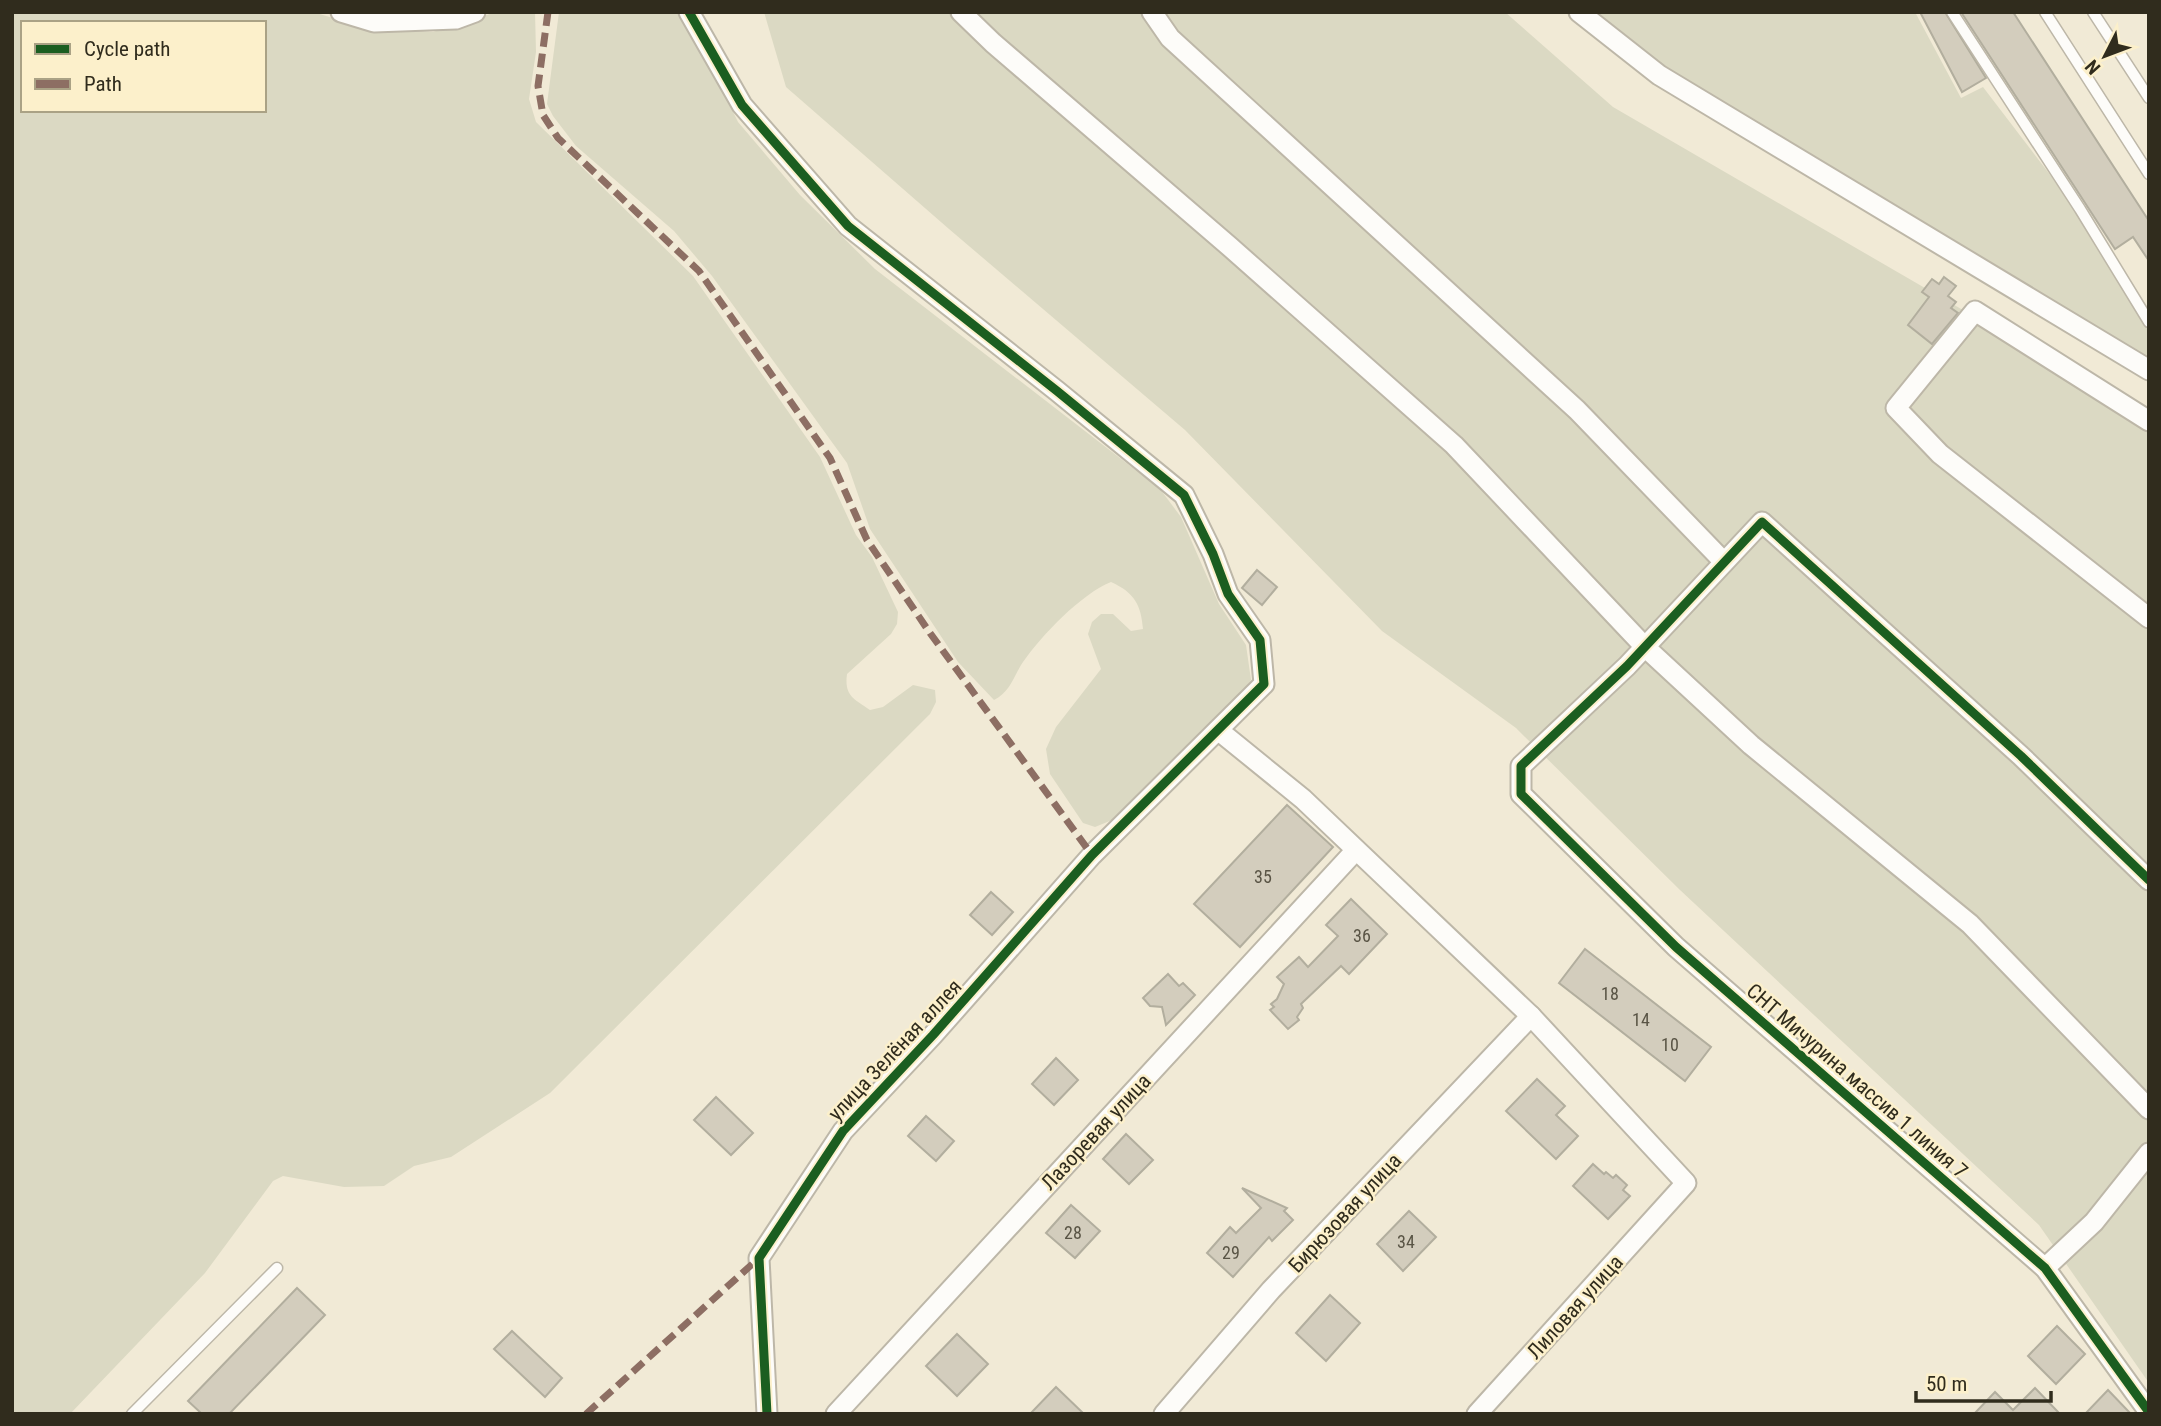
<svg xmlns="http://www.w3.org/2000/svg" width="2161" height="1426" viewBox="0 0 2161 1426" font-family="'Roboto Condensed',sans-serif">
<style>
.green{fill:#dbd9c3;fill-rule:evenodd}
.building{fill:#d3cdbd;stroke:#b2ae9e;stroke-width:2}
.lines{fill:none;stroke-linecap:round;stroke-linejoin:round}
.lane-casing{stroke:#bdb7a8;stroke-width:13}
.street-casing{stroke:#bdb7a8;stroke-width:23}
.lane{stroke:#fdfcf9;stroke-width:10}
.street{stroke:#fdfcf9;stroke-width:19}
.quiet{stroke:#8d6e63;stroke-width:7;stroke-dasharray:14 7;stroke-linecap:butt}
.cycleway-casing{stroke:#fcf0cb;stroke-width:13}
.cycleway{stroke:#1b5e20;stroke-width:9}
.labels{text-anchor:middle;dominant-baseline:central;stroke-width:5;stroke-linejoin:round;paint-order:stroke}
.number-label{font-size:18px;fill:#595445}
.street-label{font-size:21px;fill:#302c1d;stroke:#fcf0cb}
</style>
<rect width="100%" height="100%" fill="#f1ead6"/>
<g class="green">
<path d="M 12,12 L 313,12 L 366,28 L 433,32 L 496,12 L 535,12 L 536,52 L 529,99 L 536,122 L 693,276 L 820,457 L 856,535 L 872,557 L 898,612 L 897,624 L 891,634 L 847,674 C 844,696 854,699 870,710 L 883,707 L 913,685 L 935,690 L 936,702 L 930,714 L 550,1093 L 451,1157 L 414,1166 L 384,1186 L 344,1187 L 283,1176 L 273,1181 L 205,1273 L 70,1414 L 12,1414 ZM 23,23 L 264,23 L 264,110 L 23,110 Z"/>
<path d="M 559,12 L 684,12 L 738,122 L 800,195 L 875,269 L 1160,489 L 1181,517 L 1219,604 L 1246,645 L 1251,680 L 1224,720 L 1176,757 L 1117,818 L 1095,827 L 1083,823 L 1050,774 L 1046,749 L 1056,727 L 1101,669 L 1088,634 L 1092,622 L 1101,614 L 1113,614 L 1131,631 L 1143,629 C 1141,605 1135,593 1111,582 C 1081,594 1041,636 1023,662 C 1013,677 1011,691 994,700 L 958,662 L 870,529 L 847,463 L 712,276 L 674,231 L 576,146 L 553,116 L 547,104 Z"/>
<polygon points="764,12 1505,12 1613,107 2149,418 2149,1383 2039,1225 1680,890 1516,728 1382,631 1185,430 949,229 786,87"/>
<polygon points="1597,12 1915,12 1961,98 1983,87 2051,176 2117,274 2149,331 2149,358 1664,68"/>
</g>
<g class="building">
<polygon points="1920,12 1945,12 1986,78 1962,92"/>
<polygon points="1961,12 2013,12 2149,221 2149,261 2133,237 2115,249"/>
<polygon points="1944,277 1956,286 1948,296 1956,302 1951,308 1958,313 1932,344 1908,325 1929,297 1922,292 1932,279 1939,284"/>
<polygon points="1257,570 1277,587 1262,605 1242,588"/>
<polygon points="1287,805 1333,847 1240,947 1194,904"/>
<polygon points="991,892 1013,912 992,935 970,915"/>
<polygon points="1351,899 1387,934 1349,974 1341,966 1301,1004 1303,1008 1297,1017 1299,1020 1288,1029 1270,1010 1274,1007 1271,1004 1277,999 1284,984 1277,977 1299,957 1308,967 1338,936 1326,925"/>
<polygon points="1585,949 1711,1047 1685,1081 1559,983"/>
<polygon points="1168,974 1179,986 1183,983 1195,995 1166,1025 1162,1007 1150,1006 1143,998"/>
<polygon points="1056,1058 1078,1080 1054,1105 1032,1084"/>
<polygon points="1537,1079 1565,1106 1556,1115 1578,1136 1556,1159 1506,1111"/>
<polygon points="716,1097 753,1133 731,1155 694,1120"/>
<polygon points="926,1116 954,1141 936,1161 908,1136"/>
<polygon points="1126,1134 1153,1160 1129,1184 1103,1159"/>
<polygon points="1593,1164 1604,1174 1606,1172 1613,1178 1616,1175 1627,1185 1623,1190 1630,1196 1608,1219 1573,1186"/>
<polygon points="1242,1188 1287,1208 1284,1211 1293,1220 1272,1241 1269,1237 1233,1277 1207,1253 1230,1227 1236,1233 1261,1208"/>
<polygon points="1071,1205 1100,1231 1075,1258 1046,1233"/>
<polygon points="1409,1211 1436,1237 1403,1271 1377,1244"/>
<polygon points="297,1288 325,1315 229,1414 202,1414 188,1401"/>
<polygon points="1330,1295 1360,1323 1326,1361 1296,1333"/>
<polygon points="2057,1326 2085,1354 2056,1384 2028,1356"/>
<polygon points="512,1331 562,1378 545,1397 494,1349"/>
<polygon points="957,1334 988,1364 957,1396 926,1366"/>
<polygon points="1056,1387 1084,1414 1030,1414"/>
<polygon points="2035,1388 2060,1414 1974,1414 1995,1392 2013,1410"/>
<polygon points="2108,1390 2131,1414 2085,1414"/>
</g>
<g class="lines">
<defs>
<g id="lane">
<polyline points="1952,12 2080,209 2149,322"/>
<polyline points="2045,12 2149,174"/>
<polyline points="2093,12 2149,98"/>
<polyline points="132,1414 277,1268"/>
</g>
<g id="street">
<polyline points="341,12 374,22 456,19 475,12"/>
<polyline points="689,12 742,105 848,226 1057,391 1184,495 1213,554 1228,594 1260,640 1264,684 1092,855 933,1035 843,1131 759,1258 767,1414"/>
<polyline points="961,12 993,43 1229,246 1454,445 1645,647 1751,745 1970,924 2149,1109"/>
<polyline points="1152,12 1170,38 1577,410 1724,562"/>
<polyline points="1579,12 1659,75 2149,370"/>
<polyline points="2149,421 1975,311 1896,408 1940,454 2149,618"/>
<polyline points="1218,730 1303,799 1531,1016 1686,1183 1477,1414"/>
<polyline points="2149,880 2021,756 1762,522 1627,666 1521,766 1521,794 1676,947 2045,1268 2149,1412"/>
<polyline points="2045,1268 2094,1222 2149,1153"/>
<polyline points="836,1414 1356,850"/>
<polyline points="1164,1414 1271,1290 1531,1016"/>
</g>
</defs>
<use href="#lane" class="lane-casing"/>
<use href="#street" class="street-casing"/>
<use href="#lane" class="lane"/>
<use href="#street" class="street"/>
<g class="quiet">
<polyline points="548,12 538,86 543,115 558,138 699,271 830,458 867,540 930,633 1092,855"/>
<polyline points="586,1414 759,1258"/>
</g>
<defs>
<g id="cycleway">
<polyline points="689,12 742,105 848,226 1057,391 1184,495 1213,554 1228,594 1260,640 1264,684 1092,855 933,1035 843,1131 759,1258 767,1414"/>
<polyline points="2149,880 2021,756 1762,522 1627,666 1521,766 1521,794 1676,947 2045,1268 2149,1412"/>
</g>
</defs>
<use href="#cycleway" class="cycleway-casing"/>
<use href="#cycleway" class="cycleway"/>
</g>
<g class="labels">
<g class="number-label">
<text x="1263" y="876">35</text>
<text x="1362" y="935">36</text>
<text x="1610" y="993">18</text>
<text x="1641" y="1019">14</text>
<text x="1670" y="1044">10</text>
<text x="1073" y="1232">28</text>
<text x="1406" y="1241">34</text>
<text x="1231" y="1252">29</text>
</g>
<g class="street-label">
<text transform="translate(895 1050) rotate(-47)">улица Зелёная аллея</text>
<text transform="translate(1857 1081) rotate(41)">СНТ Мичурина массив 1 линия 7</text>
<text transform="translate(1096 1132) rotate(-47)">Лазоревая улица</text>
<text transform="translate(1345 1213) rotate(-47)">Бирюзовая улица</text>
<text transform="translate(1575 1307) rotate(-48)">Лиловая улица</text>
</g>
</g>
<rect width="2161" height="1426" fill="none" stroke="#302c1d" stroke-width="28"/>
<rect x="21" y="21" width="245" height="91" fill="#fcf0cb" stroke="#aaa285" stroke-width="2"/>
<rect x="35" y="44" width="35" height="10" fill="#1b5e20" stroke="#aaa285" stroke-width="2"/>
<text x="84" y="56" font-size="21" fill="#302c1d">Cycle path</text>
<rect x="35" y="79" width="35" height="10" fill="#8d6e63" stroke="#aaa285" stroke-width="2"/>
<text x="84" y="91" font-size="21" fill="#302c1d">Path</text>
<g transform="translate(2105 56) rotate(228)" stroke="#fcf0cb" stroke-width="5" paint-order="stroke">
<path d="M0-5L12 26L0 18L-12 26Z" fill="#302c1d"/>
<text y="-10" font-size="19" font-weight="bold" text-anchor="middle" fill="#302c1d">N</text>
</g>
<path d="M1916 1391v10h135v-10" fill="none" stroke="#302c1d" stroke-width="3.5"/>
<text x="1926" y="1391" font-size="21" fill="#302c1d" stroke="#fcf0cb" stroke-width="5" paint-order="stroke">50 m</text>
</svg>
